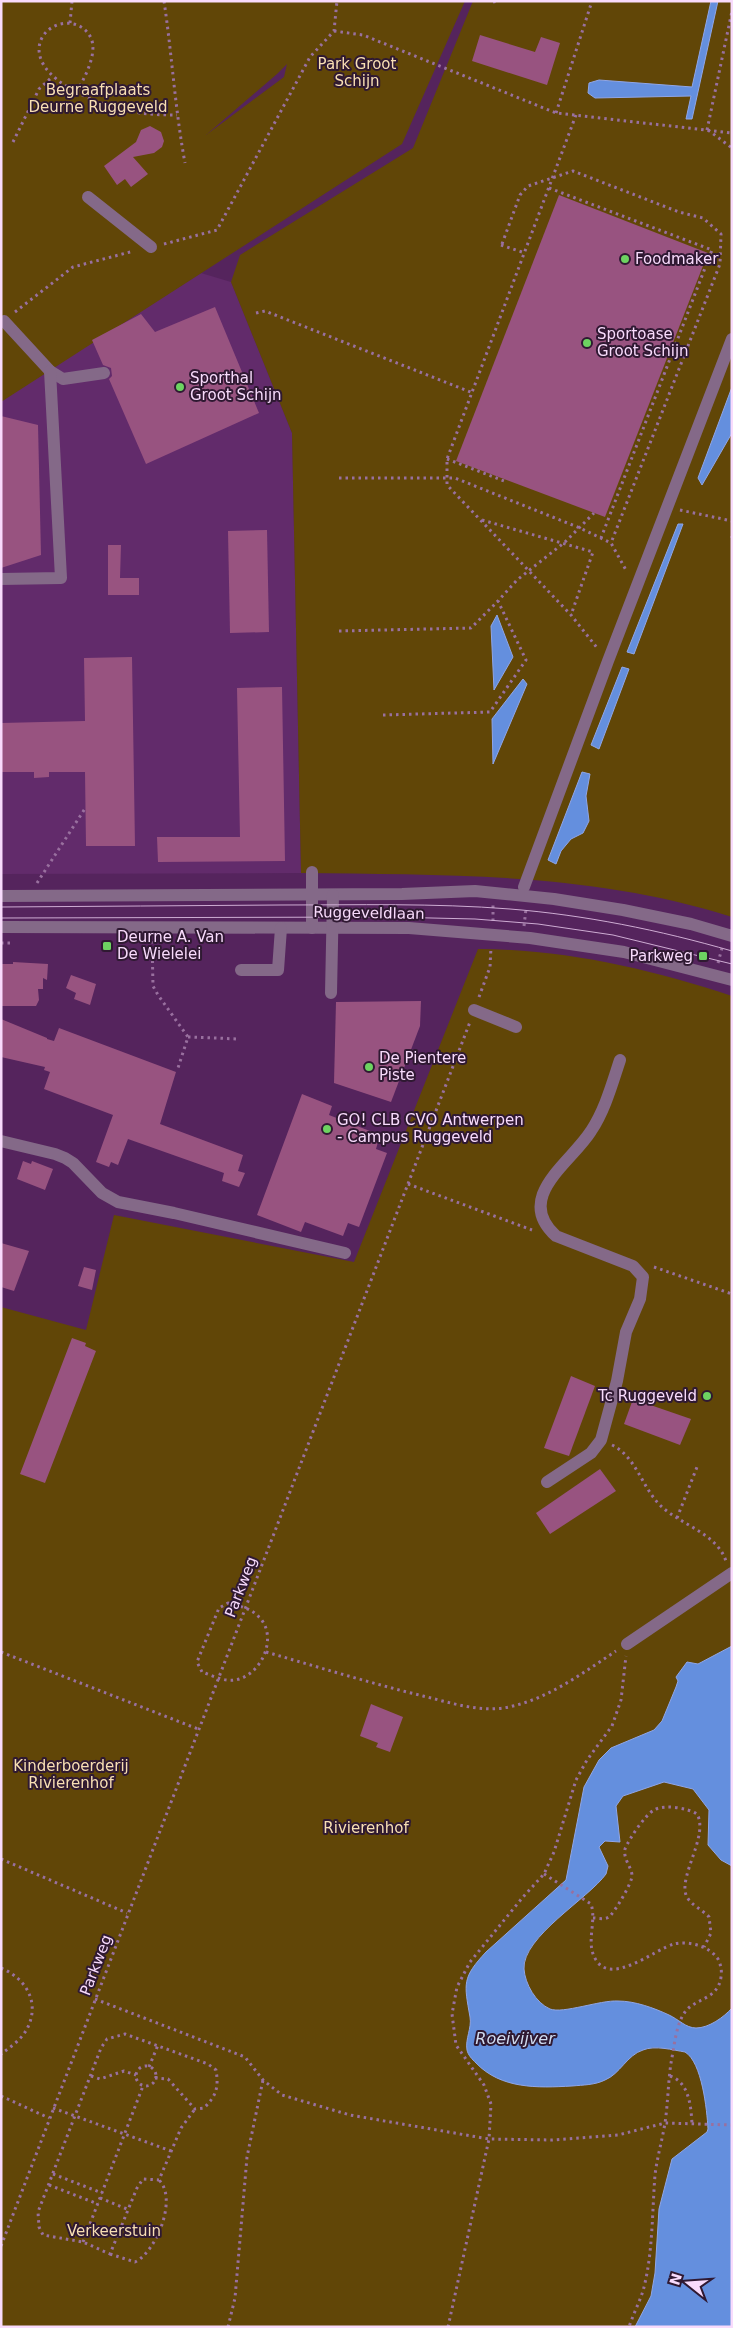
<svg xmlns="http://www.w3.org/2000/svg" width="733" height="2328" viewBox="0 0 733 2328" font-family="'DejaVu Sans',sans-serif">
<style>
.built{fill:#622b6b}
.green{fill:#614607;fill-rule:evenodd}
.water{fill:#648fde;stroke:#90a6e7}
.building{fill:#985380}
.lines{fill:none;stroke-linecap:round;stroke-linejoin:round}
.path{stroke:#99709f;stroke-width:3;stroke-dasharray:2.5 4;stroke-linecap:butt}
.minor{stroke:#846988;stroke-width:12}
.tram{stroke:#ceacd3;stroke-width:1}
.poi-dot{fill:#6dd361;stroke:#2f1932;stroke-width:2}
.labels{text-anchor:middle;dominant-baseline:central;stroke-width:4;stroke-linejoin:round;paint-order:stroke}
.park-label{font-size:15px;fill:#f8dfb3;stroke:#2f1932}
.poi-label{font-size:15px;fill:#f8dbfc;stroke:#2f1932;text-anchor:start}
.street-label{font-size:15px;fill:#f8dbfc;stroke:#2f1932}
.water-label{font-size:16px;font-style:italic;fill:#cfdbf0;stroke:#2f1932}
</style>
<rect width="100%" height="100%" fill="#55245d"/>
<polygon class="built" points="201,273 231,282 292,433 301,873 1,874 1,399"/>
<g class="green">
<path d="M 1,1 L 465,1 L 402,144 L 1,402 ZM 287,64 L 284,77 L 206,135 L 277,74 Z"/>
<path d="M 473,1 L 732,1 L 732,917 C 592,872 445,875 301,873 L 292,433 L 231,282 L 240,255 L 413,148 Z"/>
<path d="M 478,949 C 563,949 651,969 732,996 L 732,2327 L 1,2327 L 1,1307 L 86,1330 L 114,1215 L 354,1262 Z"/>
</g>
<g class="water">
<polygon points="711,1 718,1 692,119 686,119 691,96 595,98 588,93 589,83 599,80 692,87"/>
<polygon points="732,387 732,433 702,485 698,478"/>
<polygon points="678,524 683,524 634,654 627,652"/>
<polygon points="497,615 513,657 494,690 491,626"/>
<polygon points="622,667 629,669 599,749 591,745"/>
<polygon points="523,679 527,684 493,764 492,719"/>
<polygon points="582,772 590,774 586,796 589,821 583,833 571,839 561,851 556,864 548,860"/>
<path d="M 732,1646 L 732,1866 L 721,1860 L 708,1845 L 709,1810 L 693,1789 L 664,1782 L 623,1796 L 616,1806 L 620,1842 L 605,1841 L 599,1847 L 608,1866 L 606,1874 C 589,1898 522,1937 524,1969 C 525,1984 536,2003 550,2009 C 563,2014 600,2000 618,2001 C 635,2001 654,2008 669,2015 C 678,2019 686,2028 696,2028 C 709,2028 724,2017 732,2008 L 732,2327 L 635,2327 L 651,2296 L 655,2273 L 659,2209 L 672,2159 L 707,2132 L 708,2129 C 707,2110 702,2062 685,2052 C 673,2050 655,2045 643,2050 C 627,2055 620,2074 605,2080 C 595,2085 583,2085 572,2086 C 537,2088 501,2089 476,2063 C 472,2059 468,2055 467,2050 C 465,2039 472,2028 470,2017 C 464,1983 462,1978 486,1952 L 566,1880 L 584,1787 L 599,1760 L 611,1748 L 654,1730 L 662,1721 L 676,1687 L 678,1681 L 676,1677 L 687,1662 L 698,1664 Z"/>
</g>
<g class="building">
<polygon points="480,35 535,52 541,37 560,43 547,85 472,61"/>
<polygon points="150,126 161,132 164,141 162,147 154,153 133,157 148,174 131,187 125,179 117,185 104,166 136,142 141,130"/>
<polygon points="559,195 708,253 605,517 456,461"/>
<polygon points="215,307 259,413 146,464 109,379 112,376 111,368 103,365 92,340 141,314 155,332"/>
<polygon points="1,416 38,425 41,555 1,568"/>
<polygon points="267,530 269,632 230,633 228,531"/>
<polygon points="108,545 121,545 120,578 139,578 139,595 108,595"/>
<polygon points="132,657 135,846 86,846 85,772 49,772 49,777 34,778 34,772 1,772 1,723 85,721 84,658"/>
<polygon points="282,687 285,861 158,862 157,837 240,837 237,688"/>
<polygon points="13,962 48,964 47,980 43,978 43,989 38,989 39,1000 36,1006 1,1006 1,964 13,964"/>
<polygon points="71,975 96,984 90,1005 74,999 76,993 66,988"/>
<polygon points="421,1001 420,1026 391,1102 334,1083 336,1002"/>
<polygon points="1,1019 47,1038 47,1041 47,1039 54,1041 59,1028 176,1072 160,1124 243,1155 238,1171 245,1173 239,1187 222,1181 224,1173 128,1139 118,1165 111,1162 109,1167 96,1162 113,1115 44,1089 50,1072 44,1070 45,1067 1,1057"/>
<polygon points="302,1094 332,1106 329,1115 380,1135 376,1149 387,1153 359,1227 348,1223 343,1236 305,1222 301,1232 257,1215"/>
<polygon points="23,1161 31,1164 32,1161 53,1169 45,1190 17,1179"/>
<polygon points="1,1243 29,1251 14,1291 1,1287"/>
<polygon points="84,1267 96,1270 92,1290 78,1286"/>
<polygon points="72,1338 86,1343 85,1346 96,1351 45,1483 20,1474"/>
<polygon points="571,1376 595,1386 569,1456 544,1448"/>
<polygon points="633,1399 691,1419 680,1445 624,1424"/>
<polygon points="600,1469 616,1491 550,1534 536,1513"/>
<polygon points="371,1704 403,1717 390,1752 376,1747 378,1743 360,1736"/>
</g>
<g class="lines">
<g class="path">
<path d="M 164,1 C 172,55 175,109 185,163"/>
<polyline points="493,2 498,1"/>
<polyline points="70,23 72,1"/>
<polyline points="334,31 363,35 556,113 732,133"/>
<path d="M 77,92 C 84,78 98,54 91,38 C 79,13 40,22 39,49 C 39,81 94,102 120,109 C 138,114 158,115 177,115"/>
<polyline points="556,113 592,1"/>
<polyline points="576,115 447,459 447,485 571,615 598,649"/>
<polyline points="707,130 732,11"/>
<polyline points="708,130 732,148"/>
<polyline points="13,142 39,89 52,77"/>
<polyline points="549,188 712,250 601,538"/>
<polyline points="164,244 217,230 310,57 334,31 337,1"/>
<polyline points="502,244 520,195 528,186 573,171 679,212 703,218 721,234 720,264 611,543"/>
<polyline points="501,245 525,253"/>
<polyline points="15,312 73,267 134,251"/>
<polyline points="256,313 265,311 473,393"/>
<polyline points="447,459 504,481"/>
<polyline points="339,478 455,478 580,528 611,543 627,572"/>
<polyline points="680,510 732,521"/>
<polyline points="482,520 593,552 571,615"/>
<polyline points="732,536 732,538"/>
<polyline points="339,631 471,628 498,601"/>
<polyline points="383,715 490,712 526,660 498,601 517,580 565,542 594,513"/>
<polyline points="37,883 86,807"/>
<polyline points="493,921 493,905"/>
<polyline points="524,926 526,909"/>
<polyline points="152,941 153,986 158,995 188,1037 178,1068"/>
<polyline points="1,943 11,943"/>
<polyline points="718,963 722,948"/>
<polyline points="479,997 490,967 491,947"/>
<polyline points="188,1037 239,1039"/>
<polyline points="408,1184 532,1230"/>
<polyline points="654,1267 732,1294"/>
<path d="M 612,1445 C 637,1457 642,1489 662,1507 C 682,1525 717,1534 726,1561"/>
<polyline points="677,1518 697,1467"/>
<path d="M 228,1603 C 239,1606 251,1608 259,1617 C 279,1637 261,1676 235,1680 C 224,1682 211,1675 202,1672 L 197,1662 L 219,1608 Z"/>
<polyline points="1,1652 198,1729"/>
<path d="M 266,1652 C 318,1667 370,1683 423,1696 C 452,1703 483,1714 513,1706 C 551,1697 584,1672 616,1651"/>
<polyline points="1,1859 127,1913"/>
<path d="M 544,1874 L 591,1904 C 597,1922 585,1943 596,1960 C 612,1986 655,1949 674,1944 C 682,1942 692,1943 700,1946 C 707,1948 714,1953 718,1959 C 721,1965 722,1971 721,1977 C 718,2000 695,1998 685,2012 C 676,2024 674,2048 671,2063 C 668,2083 668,2103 665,2123 C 662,2141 657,2158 655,2175 C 652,2213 653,2254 643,2291 C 639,2303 633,2315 629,2327"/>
<path d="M 593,1918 C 598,1918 604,1920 609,1917 C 614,1913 633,1882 632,1875 C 631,1866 623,1859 625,1849 C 629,1839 645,1815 654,1810 C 664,1804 688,1808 697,1814 C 709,1835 679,1875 686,1895 C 690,1905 702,1909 709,1917 L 711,1933 L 704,1947"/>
<path d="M 1,1968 C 25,1978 40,2001 28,2027 C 23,2038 11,2047 1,2054"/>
<polyline points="95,1999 245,2057 263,2080 282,2095 350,2115 489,2139 552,2140 618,2135 665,2123 732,2125"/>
<circle cx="146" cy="2076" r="10"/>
<polyline points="149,2067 158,2045"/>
<polyline points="91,2076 100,2079 124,2071 136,2075"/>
<path d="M 670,2076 C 689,2082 691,2106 692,2124"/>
<path d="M 155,2078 L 168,2079 L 195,2109 L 204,2108 C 216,2096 219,2088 216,2070 L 208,2064 L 125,2034 L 107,2039 L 101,2048 L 38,2212 L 39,2227 L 43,2235 L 83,2242 L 110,2254 L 137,2188 L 143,2179 L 159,2180 L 181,2128 L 195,2109"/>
<polyline points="1,2096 49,2118"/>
<polyline points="53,2108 171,2151"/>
<polyline points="53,2174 102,2193"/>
<polyline points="49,2185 98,2204"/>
<polyline points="100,2198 127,2209"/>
<polyline points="83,2242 143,2086"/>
<polyline points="1,2246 470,1022"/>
<path d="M 110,2254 L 135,2262 C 156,2252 178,2199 159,2180"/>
<polyline points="228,2327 235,2298 247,2157 263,2080"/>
<polyline points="448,2327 489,2139 491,2104 484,2085 456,2045 452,2014 457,1987 470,1962 523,1897 544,1874 554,1852 576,1780 587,1760 612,1726 621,1700 626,1656"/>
</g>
<g class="minor">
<polyline points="88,197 151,247"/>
<polyline points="4,321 50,371 63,379 104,373"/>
<polyline points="1,579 61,578 50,371"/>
<polyline points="524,887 608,661 732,339"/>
<polyline points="1,896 402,894 475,891 554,899 623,910 691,924 732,936"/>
<polyline points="1,927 409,928 530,938 624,952 732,980"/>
<polyline points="312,928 312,872"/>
<polyline points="241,970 278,970 281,928"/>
<polyline points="331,993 333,895"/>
<polyline points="474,1010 516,1027"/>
<polyline points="1,1141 55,1154 65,1158 73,1163 102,1193 118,1202 174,1213 345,1253"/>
<path d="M 547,1482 L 591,1453 L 601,1440 L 617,1381 L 626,1332 L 640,1299 L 643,1277 L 633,1266 L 556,1236 C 513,1197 571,1163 591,1131 C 605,1110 612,1084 620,1060"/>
<polyline points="627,1644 732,1573"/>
</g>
<g class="tram">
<path d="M 1,907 C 94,906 187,906 280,905 C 357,905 434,903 510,909 C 585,915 659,930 732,951"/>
<polyline points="1,918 388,917 475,919 538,924 613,935 732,964"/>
</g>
</g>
<g class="poi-dot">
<circle cx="625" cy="259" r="5"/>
<circle cx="587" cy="343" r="5"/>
<circle cx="180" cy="387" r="5"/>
<rect x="102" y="941" width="10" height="10" rx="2.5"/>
<rect x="698" y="951" width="10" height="10" rx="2.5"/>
<circle cx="369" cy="1067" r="5"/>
<circle cx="327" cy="1129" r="5"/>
<circle cx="707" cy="1396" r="5"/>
</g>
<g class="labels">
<g class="park-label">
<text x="357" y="64">Park Groot<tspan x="357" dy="17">Schijn</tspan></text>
<text x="98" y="90">Begraafplaats<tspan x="98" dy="17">Deurne Ruggeveld</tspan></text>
<text x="71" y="1766">Kinderboerderij<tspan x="71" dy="17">Rivierenhof</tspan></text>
<text x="366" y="1828">Rivierenhof</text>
<text x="114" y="2231">Verkeerstuin</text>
</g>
<g class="poi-label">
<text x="635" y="259">Foodmaker</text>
<text x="597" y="334">Sportoase<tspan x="597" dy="17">Groot Schijn</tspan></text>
<text x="190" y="378">Sporthal<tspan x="190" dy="17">Groot Schijn</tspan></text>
<text x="117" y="937">Deurne A. Van<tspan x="117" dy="17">De Wielelei</tspan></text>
<text x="693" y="956" text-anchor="end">Parkweg</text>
<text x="379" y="1058">De Pientere<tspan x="379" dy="17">Piste</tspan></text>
<text x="337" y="1120">GO! CLB CVO Antwerpen<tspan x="337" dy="17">- Campus Ruggeveld</tspan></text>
<text x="697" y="1396" text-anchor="end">Tc Ruggeveld</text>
</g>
<g class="street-label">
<text transform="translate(369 913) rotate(1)">Ruggeveldlaan</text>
<text transform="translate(241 1587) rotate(-69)">Parkweg</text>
<text transform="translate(96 1965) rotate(-69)">Parkweg</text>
</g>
<g class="water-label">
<text x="515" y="2038">Roeivijver</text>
</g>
</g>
<rect width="733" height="2328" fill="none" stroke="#f8dbfc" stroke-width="5"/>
<g transform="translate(688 2283) rotate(287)" stroke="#2f1932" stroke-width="4" paint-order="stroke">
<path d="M0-4L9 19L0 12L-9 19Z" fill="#f8dbfc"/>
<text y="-8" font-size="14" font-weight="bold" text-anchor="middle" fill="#f8dbfc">N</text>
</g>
</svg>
